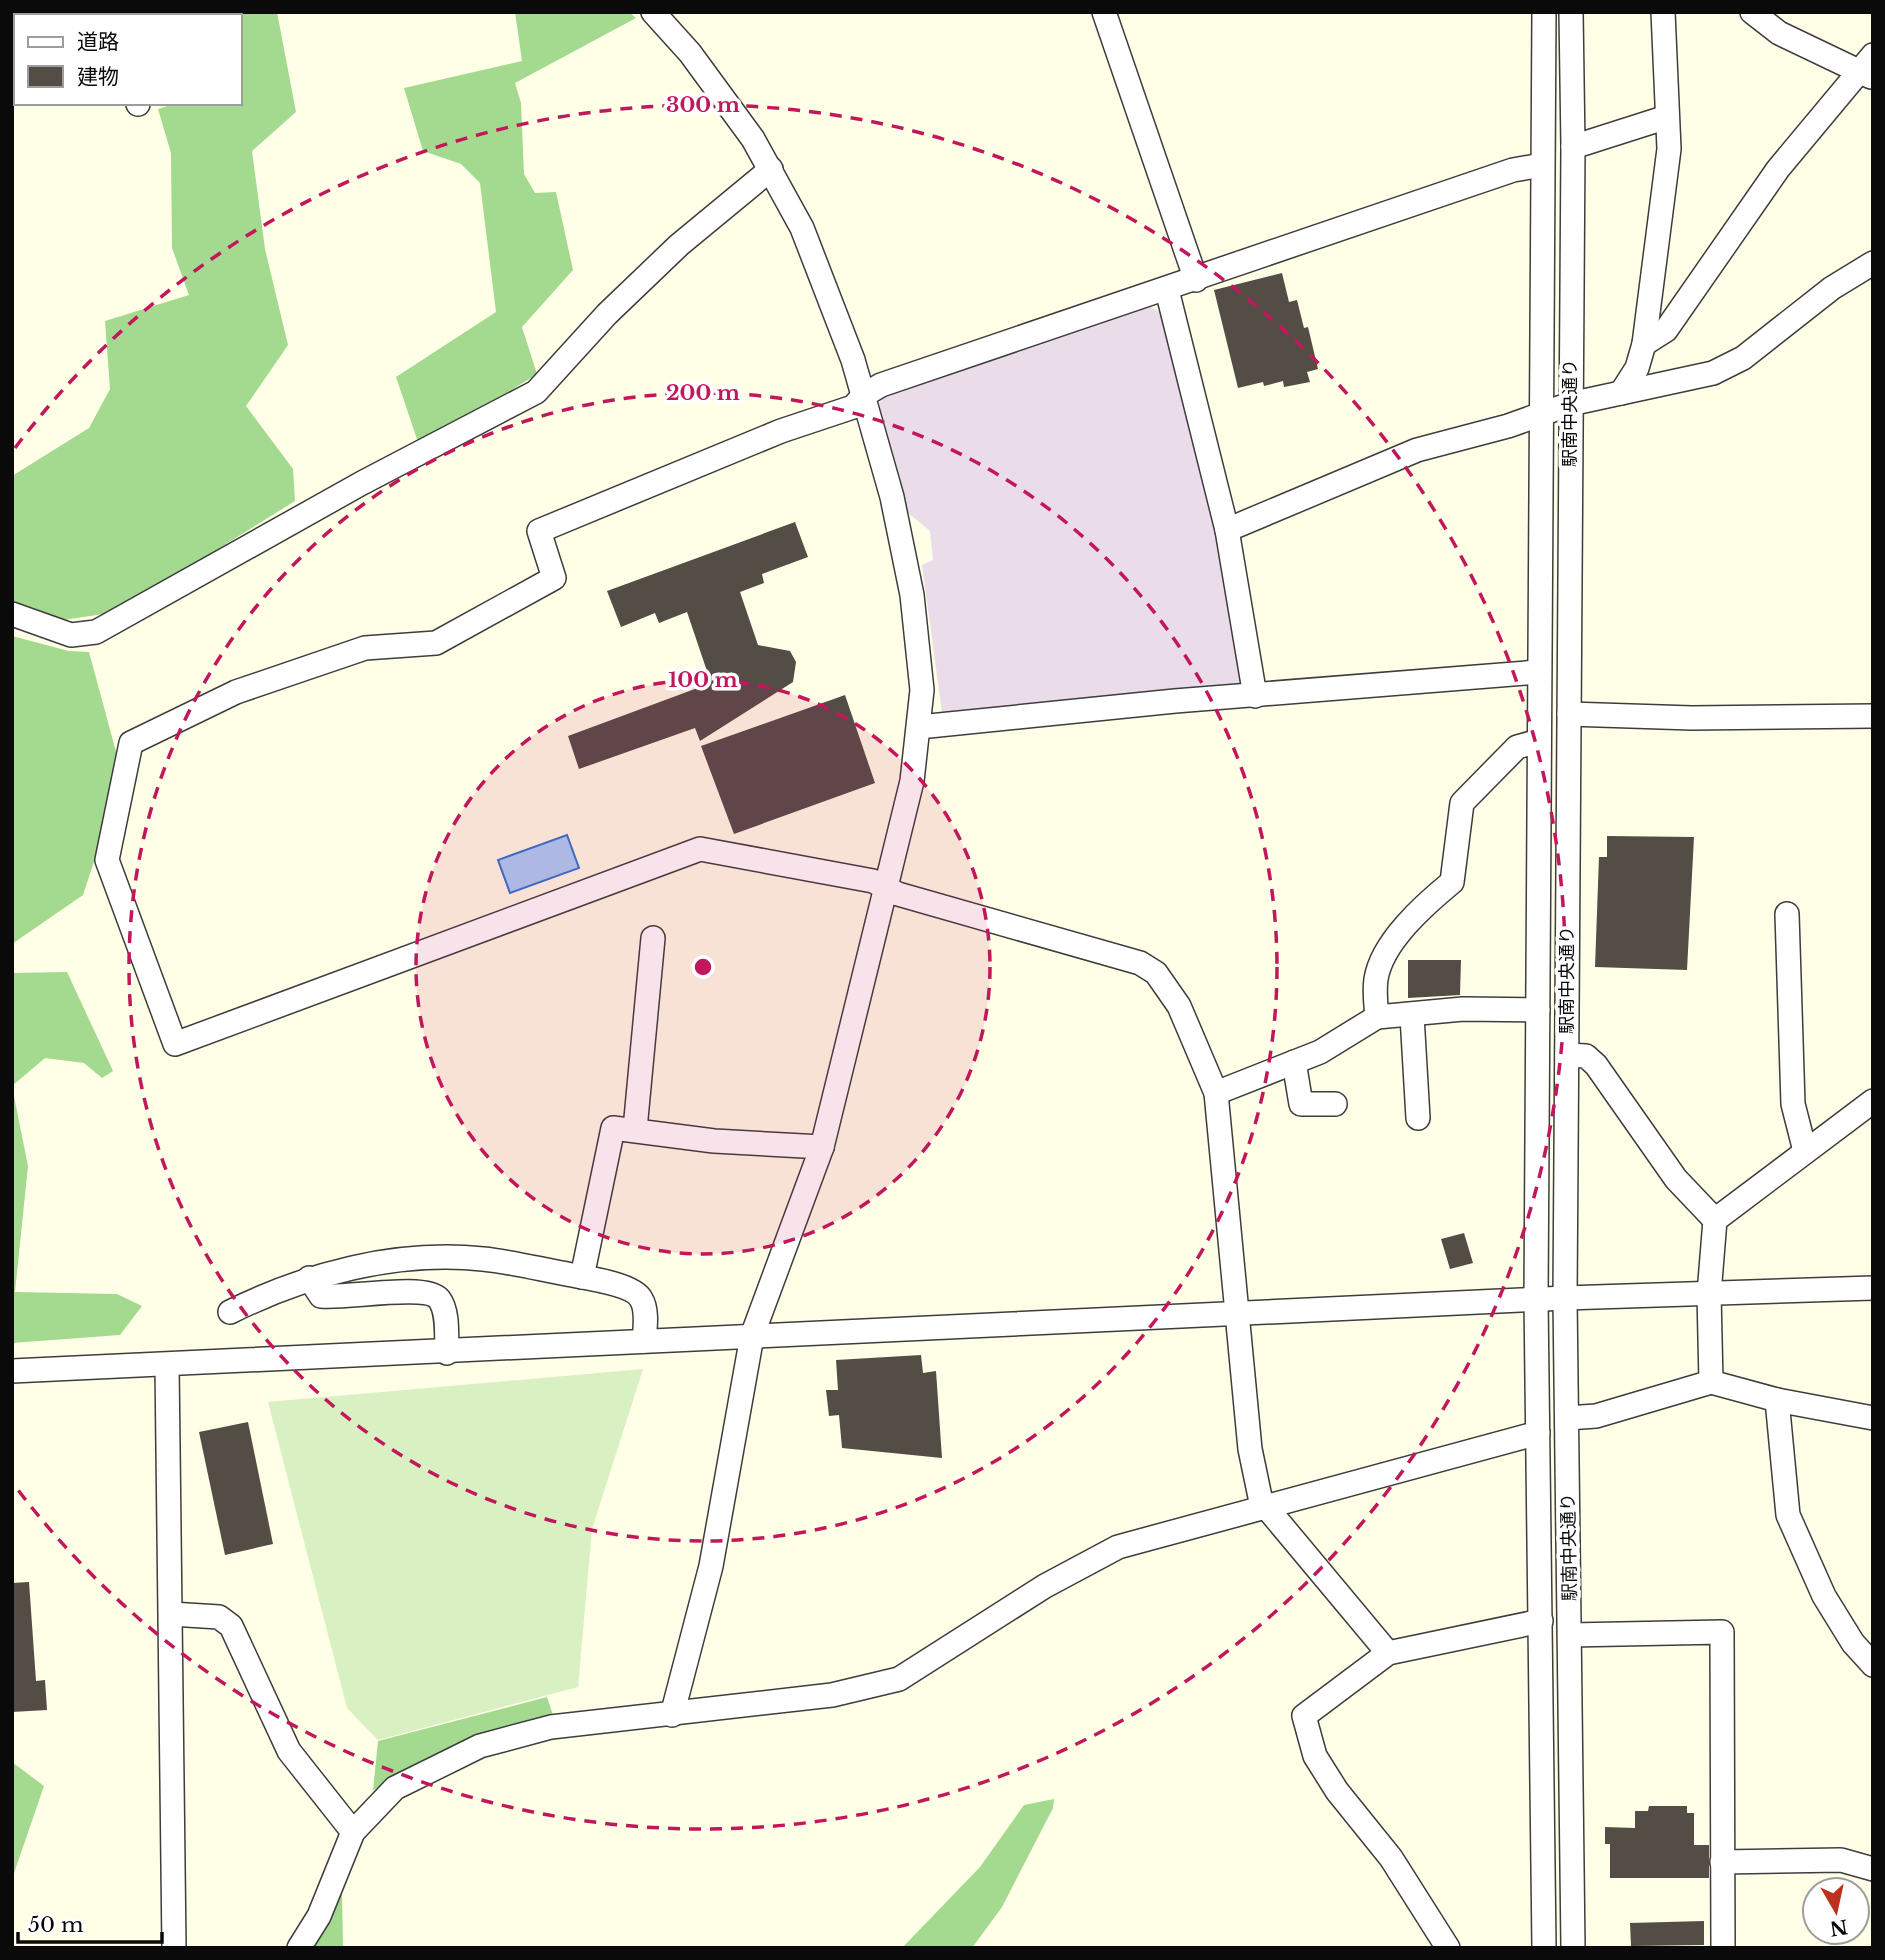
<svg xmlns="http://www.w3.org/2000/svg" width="1885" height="1960" viewBox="0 0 1885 1960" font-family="'Libre Baskerville','Noto Sans JP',serif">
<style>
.industrial{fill:#eadde9}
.forest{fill:#a4da8f}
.pitch{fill:#d9f0c2}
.water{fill:#aacef8;stroke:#2f75d1;stroke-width:2}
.building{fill:#534d46}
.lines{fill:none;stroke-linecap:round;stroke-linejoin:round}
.minor-casing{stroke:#3d3d3d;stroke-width:26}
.minor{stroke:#fff;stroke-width:23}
.ring{fill:none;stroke:#c2185b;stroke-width:3.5;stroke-dasharray:12 9}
.labels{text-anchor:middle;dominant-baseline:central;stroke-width:7;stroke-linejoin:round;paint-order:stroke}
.street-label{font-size:18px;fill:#0a0a0a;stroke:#fff}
.centre{fill:#c2185b;stroke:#fff;stroke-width:3.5}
.ring-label{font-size:21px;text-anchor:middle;font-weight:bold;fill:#c2185b;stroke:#fff;stroke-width:7;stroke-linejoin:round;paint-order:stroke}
</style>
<rect width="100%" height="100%" fill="#fffee7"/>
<polygon class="industrial" points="1147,305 1164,314 1215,513 1248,686 943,720 922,565 933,560 930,531 907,512 879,403 888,394"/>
<g class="forest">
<polygon points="129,12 277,12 296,112 252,151 265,249 288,345 246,406 293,469 295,501 117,612 63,620 12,603 12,476 89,428 110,389 105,321 189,295 172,248 171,153 158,109 177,103 240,103 240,16 130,16"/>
<polygon points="515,12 629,12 636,18 515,83 521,103 524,174 535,193 556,192 573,270 522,327 537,374 420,448 396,377 496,312 480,183 461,164 423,151 404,88 522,61"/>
<polygon points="12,636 69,651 89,652 119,763 107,822 83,895 12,944"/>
<polygon points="67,972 113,1071 102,1078 84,1063 45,1058 12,1086 28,1166 15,1292 117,1294 142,1306 120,1335 12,1343 12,973"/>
<polygon points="547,1697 553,1715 476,1735 391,1778 373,1791 378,1741"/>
<polygon points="12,1762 44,1786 12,1879"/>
<polygon points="1054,1799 1053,1808 1002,1907 972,1948 902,1948 980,1867 1024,1805"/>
<polygon points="342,1893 343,1948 310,1948 313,1944"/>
</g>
<polygon class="pitch" points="643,1369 592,1529 578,1687 378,1740 347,1708 268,1402"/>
<polygon class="water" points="567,835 579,868 510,893 498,860"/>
<g class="building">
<polygon points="1282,273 1289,302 1297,300 1304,328 1308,327 1318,369 1307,372 1310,382 1284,387 1283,381 1264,386 1263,382 1238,388 1214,290"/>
<polygon points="795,522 808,557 762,574 764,583 740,592 758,645 790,651 796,662 793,682 700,741 695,728 579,769 568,736 711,683 687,612 659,623 655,613 621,627 607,591"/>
<polygon points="845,695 875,783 734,834 701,746"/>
<polygon points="1607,836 1694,837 1687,970 1595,967 1599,857 1607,857"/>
<polygon points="1408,960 1461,960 1460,995 1408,998"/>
<polygon points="1464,1233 1473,1263 1450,1269 1441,1239"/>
<polygon points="921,1355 923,1373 936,1371 942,1458 842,1448 839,1415 829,1416 826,1390 838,1390 836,1360"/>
<polygon points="248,1422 273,1544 225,1555 199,1432"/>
<polygon points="29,1582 36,1681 45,1680 47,1710 12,1712 12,1583"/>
<polygon points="1649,1806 1687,1806 1687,1813 1694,1813 1694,1845 1709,1845 1709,1878 1610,1878 1610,1844 1605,1844 1605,1827 1635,1828 1635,1811 1648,1811"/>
<polygon points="1704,1921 1704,1945 1631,1946 1630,1923"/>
</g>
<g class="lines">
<defs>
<g id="minor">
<polyline points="653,12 690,53 753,139 802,228 853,360 892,497 912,595 922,690 912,781 822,1147 752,1336 711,1566 672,1715"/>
<polyline points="1104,12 1196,280"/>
<polyline points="1544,12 1536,1299 1544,1948"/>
<polyline points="1571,12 1573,147 1565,1298 1573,1948"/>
<polyline points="1752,12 1779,33 1871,77"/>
<polyline points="12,90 16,89"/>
<polyline points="138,103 138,104"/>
<polyline points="1573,147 1667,117"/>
<polyline points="1167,290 1227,530 1255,696"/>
<polyline points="1644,344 1666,330 1778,169 1873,55"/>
<polyline points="1621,393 1637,368 1644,344 1669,149 1663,12"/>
<polyline points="1227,530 1417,450 1508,426 1570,404 1713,373 1743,358 1832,288 1873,263"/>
<polyline points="12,614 71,635 96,632 362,483 536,392 607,314 679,245 771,169"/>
<polyline points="1569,714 1692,718 1873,716"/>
<polyline points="919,727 1175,701 1538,672"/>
<polyline points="1787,914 1793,1104 1805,1151"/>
<polyline points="1412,1016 1418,1118"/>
<path d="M 1377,1017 C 1376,1005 1374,992 1376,979 C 1382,942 1424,905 1452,882 L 1462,803 L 1517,747 L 1539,741"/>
<polyline points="1567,1055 1586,1056 1596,1065 1676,1179 1715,1220"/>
<polyline points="1294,1062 1301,1104 1335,1104"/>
<polyline points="1216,1093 1320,1052 1377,1017 1463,1009 1538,1010"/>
<polyline points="635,1129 653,938"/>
<polyline points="582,1277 613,1128 714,1141 822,1147"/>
<path d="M 309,1278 L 321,1296 C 346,1299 425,1283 439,1299 C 449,1312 446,1337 447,1353"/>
<path d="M 230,1312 C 307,1274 396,1250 483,1259 C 513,1262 543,1270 572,1275 C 589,1278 634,1285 641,1299 C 648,1310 645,1329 644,1341"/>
<polyline points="167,1365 174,1948"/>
<polyline points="12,1371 1565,1298 1873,1288"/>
<polyline points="1711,1382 1777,1400 1873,1418"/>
<polyline points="1777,1400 1788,1515 1824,1596 1853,1643 1873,1665"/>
<polyline points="1567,1418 1596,1416 1711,1382 1709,1294 1715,1220 1873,1101"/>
<polyline points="171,1614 219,1617 231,1626 289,1751 353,1832"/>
<polyline points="1570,1635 1722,1632 1723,1948"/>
<polyline points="1388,1653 1267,1508 1260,1497 1250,1449 1216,1093 1179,1006 1156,973 1140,963 898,894 873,881 700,849 175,1044 107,860 131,743 236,692 365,648 436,643 554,578 539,531 781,431 853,407 864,395 881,385 1513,170 1542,165"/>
<polyline points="1722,1862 1841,1860 1873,1869"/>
<polyline points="299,1948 319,1916 353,1832 395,1788 480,1746 551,1727 832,1695 899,1679 1045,1586 1118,1547 1538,1433"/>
<polyline points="1448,1948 1391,1858 1337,1791 1315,1756 1304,1716 1388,1653 1541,1621"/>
</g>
</defs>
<use href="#minor" class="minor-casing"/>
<use href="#minor" class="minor"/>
</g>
<circle cx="703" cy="967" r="287" fill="#c2185b" fill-opacity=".12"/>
<g class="ring">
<circle cx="703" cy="967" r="287"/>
<circle cx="703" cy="967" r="574"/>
<path d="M15 448A862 862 0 1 1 15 1486"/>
</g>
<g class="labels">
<g class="street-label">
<text transform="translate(1570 413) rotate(-90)">駅南中央通り</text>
<text transform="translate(1567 980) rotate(-90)">駅南中央通り</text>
<text transform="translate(1569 1547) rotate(-91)">駅南中央通り</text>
</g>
</g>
<circle cx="703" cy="967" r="10" class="centre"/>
<g class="ring-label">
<text x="703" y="112">300 m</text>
<text x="703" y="400">200 m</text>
<text x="703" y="687">100 m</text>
</g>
<rect width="1885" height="1960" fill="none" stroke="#0a0a0a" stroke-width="28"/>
<rect x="14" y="14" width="228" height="91" fill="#ffffff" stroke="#9d9d9d" stroke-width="2"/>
<rect x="28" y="37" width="35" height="10" fill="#ffffff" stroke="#9d9d9d" stroke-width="2"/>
<text x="77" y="49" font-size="21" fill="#0a0a0a">道路</text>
<rect x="28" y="66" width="35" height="21" fill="#534d46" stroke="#9d9d9d" stroke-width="2"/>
<text x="77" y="84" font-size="21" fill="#0a0a0a">建物</text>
<g transform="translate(1836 1911) rotate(171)"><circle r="33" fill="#ffffff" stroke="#9d9d9d" stroke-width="2"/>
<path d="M0-5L12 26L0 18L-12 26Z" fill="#bd321f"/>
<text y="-10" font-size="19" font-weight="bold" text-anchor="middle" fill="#0a0a0a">N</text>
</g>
<path d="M18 1932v10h144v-10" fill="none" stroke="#0a0a0a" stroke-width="3.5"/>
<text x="28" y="1932" font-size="21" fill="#0a0a0a" stroke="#ffffff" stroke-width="5" paint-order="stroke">50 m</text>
</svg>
